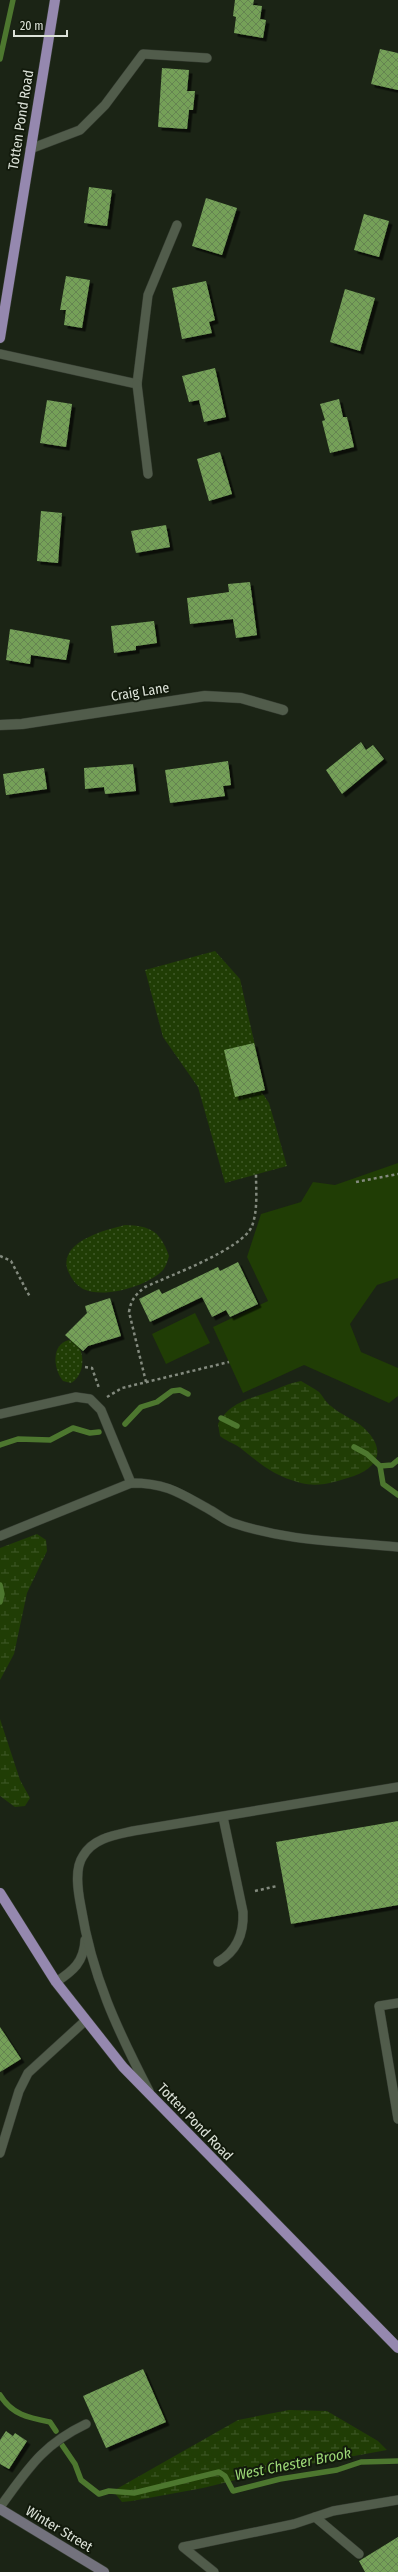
<svg xmlns="http://www.w3.org/2000/svg" width="398" height="2572" viewBox="0 0 398 2572" font-family="'Fira Sans Condensed',sans-serif">
<style>
.grass{fill:#203d05}
.wetland{fill:url(#wetland-marsh)}
.park{fill:url(#park-dots)}
.lines{fill:none;stroke-linecap:round;stroke-linejoin:round}
.stream{stroke:#4d772f;stroke-width:5.5}
.building{fill:url(#building-cross-hatch);filter:url(#shadow)}
.lane-casing{stroke:#353c31;stroke-width:10}
.street-casing{stroke:#353c31;stroke-width:11}
.secondary-casing{stroke:#353c31;stroke-width:11}
.primary-casing{stroke:#353c31;stroke-width:11}
.path{stroke:#838a7e;stroke-width:2.5;stroke-dasharray:3 3;stroke-linecap:butt}
.lane{stroke:#515c4b;stroke-width:9}
.street{stroke:#515c4b;stroke-width:10}
.secondary{stroke:#73727d;stroke-width:10}
.primary{stroke:#9588af;stroke-width:10}
.labels{text-anchor:middle;dominant-baseline:central;stroke-width:4;stroke-linejoin:round;paint-order:stroke}
.street-label{font-size:14px;fill:#dce2d8;stroke:#121a0c}
.water-label{font-size:15px;font-style:italic;fill:#9cd776;stroke:#121a0c}
</style>
<defs>
<pattern id="wetland-marsh" width="20" height="14" patternUnits="userSpaceOnUse"><rect width="20" height="14" fill="#203d05"/><path d="M1 5h8M5 5V1M11 12h8M15 12V8" fill="none" stroke="#405929"/></pattern>
<pattern id="park-dots" width="8" height="8" patternUnits="userSpaceOnUse"><rect width="8" height="8" fill="#203d05"/><path d="M2 2h.1M6 6h.1" fill="none" stroke="#405929" stroke-width="1.8" stroke-linecap="round"/></pattern>
<pattern id="building-cross-hatch" width="8" height="8" patternUnits="userSpaceOnUse"><rect width="8" height="8" fill="#74a058"/><path d="M0 0l8 8M0 8l8-8" fill="none" stroke="#658451"/></pattern>
<filter id="shadow"><feDropShadow dx="3.5" dy="3.5" stdDeviation="0" flood-color="#0009"/></filter>
</defs>
<rect width="100%" height="100%" fill="#1b2415"/>
<g class="grass">
<polygon points="398,1163 398,1278 377,1285 350,1324 361,1352 398,1368 398,1396 389,1403 304,1365 243,1393 213,1327 268,1301 247,1257 261,1214 301,1202 313,1182 335,1185"/>
<polygon points="195,1313 210,1343 166,1364 152,1334"/>
</g>
<g class="wetland">
<path d="M 301,1381 C 307,1385 314,1388 319,1392 C 323,1396 326,1403 331,1406 C 341,1415 354,1419 364,1428 C 385,1448 381,1466 354,1476 C 337,1481 320,1488 301,1483 C 273,1476 261,1464 239,1447 C 233,1443 226,1441 220,1436 L 218,1424 C 229,1403 248,1399 269,1392 C 280,1388 289,1383 301,1381 Z"/>
<polygon points="37,1534 46,1540 47,1551 27,1593 14,1654 0,1680 0,1548"/>
<polygon points="0,1719 20,1780 30,1798 25,1806 15,1807 0,1796"/>
<polygon points="289,2410 327,2411 378,2441 387,2450 272,2471 203,2488 132,2501 122,2502 113,2491 238,2420"/>
</g>
<g class="park">
<polygon points="215,951 240,979 265,1090 261,1091 269,1103 287,1166 225,1183 198,1087 163,1037 145,970"/>
<path d="M 125,1225 C 151,1226 160,1231 169,1256 C 168,1260 166,1266 163,1270 C 148,1286 104,1299 83,1289 C 76,1285 71,1278 68,1271 C 57,1242 105,1230 125,1225 Z"/>
<path d="M 69,1340 C 87,1345 86,1375 71,1383 L 63,1381 C 53,1369 51,1344 69,1340 Z"/>
</g>
<g class="lines">
<g class="stream">
<polyline points="0,59 13,0"/>
<polyline points="221,1418 237,1426"/>
<polyline points="125,1424 141,1407 157,1402 172,1391 180,1390 188,1394"/>
<polyline points="0,1445 18,1439 50,1440 73,1428 90,1433 99,1432"/>
<polyline points="354,1447 367,1454 380,1466 392,1465 398,1460"/>
<polyline points="380,1466 383,1484 398,1495"/>
<polyline points="0,1585 2,1594 0,1602"/>
<path d="M 0,2395 C 12,2415 29,2418 50,2422 L 56,2431"/>
<polyline points="62,2445 75,2464 81,2480 99,2494 109,2491 134,2493 219,2472 225,2476 233,2491 280,2479 337,2470 361,2462 398,2461"/>
</g>
</g>
<g class="building">
<polygon points="235,0 254,0 253,5 262,6 260,19 266,20 263,38 234,33 236,17 233,16"/>
<polygon points="380,49 398,53 398,90 371,84"/>
<polygon points="162,68 189,70 187,91 195,91 193,110 189,110 187,129 158,127"/>
<polygon points="89,187 112,190 107,226 84,223"/>
<polygon points="206,198 237,208 222,255 192,246"/>
<polygon points="364,214 389,221 379,257 354,250"/>
<polygon points="66,276 90,280 82,328 64,325 66,310 60,310"/>
<polygon points="206,281 215,320 209,322 212,333 182,339 172,288"/>
<polygon points="345,289 375,298 360,351 330,342"/>
<polygon points="215,368 226,417 204,422 199,400 189,402 182,376"/>
<polygon points="339,399 343,417 347,417 354,447 330,453 322,421 325,420 320,404"/>
<polygon points="47,400 72,404 66,447 40,443"/>
<polygon points="220,452 232,494 209,501 197,459"/>
<polygon points="41,511 62,513 58,563 37,561"/>
<polygon points="166,525 170,547 136,553 131,531"/>
<polygon points="250,582 257,635 236,638 233,619 190,624 187,598 229,592 228,584"/>
<polygon points="154,621 157,643 136,646 136,650 114,653 111,626"/>
<polygon points="10,629 70,640 66,660 31,655 30,664 6,660"/>
<polygon points="361,742 366,750 373,745 384,759 342,794 326,770"/>
<polygon points="228,761 231,785 223,786 225,796 170,803 165,770"/>
<polygon points="133,764 136,791 105,794 104,787 85,789 84,768"/>
<polygon points="44,768 47,789 6,795 3,774"/>
<polygon points="254,1043 265,1090 235,1097 224,1050"/>
<polygon points="238,1262 258,1304 230,1317 226,1310 212,1317 202,1297 150,1322 139,1299 159,1289 162,1294 218,1267 220,1271"/>
<polygon points="110,1298 121,1336 88,1346 83,1351 65,1335 87,1313 85,1306"/>
<polygon points="398,1821 398,1905 291,1924 276,1842"/>
<polygon points="0,2027 21,2059 0,2072"/>
<polygon points="143,2369 166,2422 106,2448 83,2396"/>
<polygon points="6,2431 13,2436 15,2433 27,2441 9,2469 0,2464 0,2440"/>
<polygon points="398,2537 398,2572 365,2572 359,2561"/>
</g>
<g class="lines">
<defs>
<g id="lane">
<polyline points="30,149 80,130 105,105 143,54 207,58"/>
<polyline points="0,354 137,384 148,295 177,225"/>
<polyline points="137,384 148,474"/>
<polyline points="0,1414 76,1397 90,1399 101,1410 131,1483"/>
<path d="M 0,1536 L 131,1483 C 168,1483 181,1494 212,1511 C 219,1515 226,1521 233,1523 C 290,1542 340,1541 398,1547"/>
<path d="M 218,1962 C 237,1951 244,1933 243,1912 L 223,1817"/>
<path d="M 56,1982 C 73,1971 84,1962 85,1940"/>
<polyline points="398,2003 379,2006 398,2119"/>
<path d="M 149,2091 C 117,2029 92,1976 81,1907 C 78,1892 74,1869 83,1856 C 93,1838 115,1835 133,1831 L 398,1787"/>
<polyline points="0,2153 19,2091 28,2073 85,2021"/>
<path d="M 0,2507 C 28,2469 42,2445 86,2424"/>
<polyline points="315,2517 359,2554"/>
<polyline points="214,2572 183,2547 294,2524 333,2511 398,2500"/>
</g>
<polyline id="street" points="0,725 22,724 205,696 241,698 283,710"/>
<polyline id="secondary" points="0,2509 104,2572"/>
<g id="primary">
<polyline points="0,338 55,0"/>
<polyline points="0,1893 56,1982 123,2067 398,2348"/>
</g>
</defs>
<use href="#lane" class="lane-casing"/>
<use href="#street" class="street-casing"/>
<use href="#secondary" class="secondary-casing"/>
<use href="#primary" class="primary-casing"/>
<g class="path">
<polyline points="356,1182 398,1174"/>
<polyline points="0,1256 11,1261 30,1297"/>
<polyline points="85,1367 92,1368 99,1388"/>
<path d="M 146,1382 L 129,1312 C 131,1300 135,1295 145,1287 C 169,1276 243,1249 252,1226 C 258,1210 256,1191 256,1174"/>
<polyline points="107,1397 122,1388 229,1362"/>
<polyline points="255,1891 277,1886"/>
</g>
<use href="#lane" class="lane"/>
<use href="#street" class="street"/>
<use href="#secondary" class="secondary"/>
<use href="#primary" class="primary"/>
</g>
<g class="labels">
<g class="street-label">
<text transform="translate(21 120) rotate(-81)">Totten Pond Road</text>
<text transform="translate(140 692) rotate(-9)">Craig Lane</text>
<text transform="translate(195 2122) rotate(46)">Totten Pond Road</text>
<text transform="translate(59 2529) rotate(31)">Winter Street</text>
</g>
<g class="water-label">
<text transform="translate(293 2464) rotate(-11)">West Chester Brook</text>
</g>
</g>
<path d="M14 30v6h53v-6" fill="none" stroke="#dce2d8" stroke-width="2"/>
<text x="20" y="30" font-size="12" fill="#dce2d8" stroke="#121a0c" stroke-width="3" paint-order="stroke">20 m</text>
</svg>
